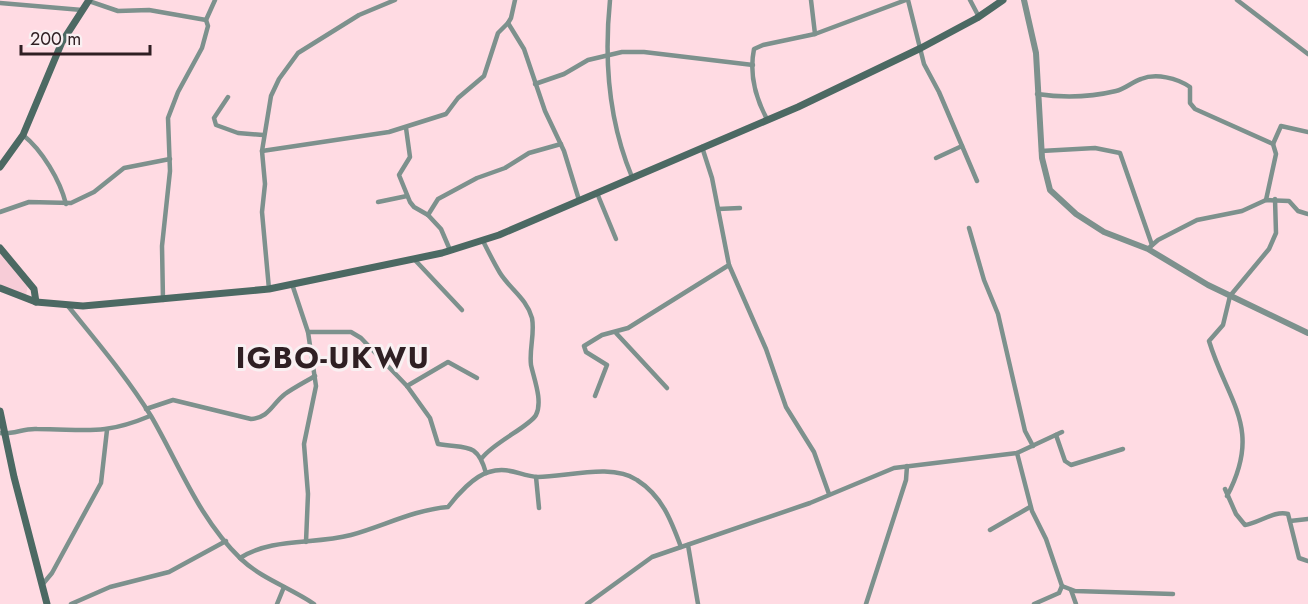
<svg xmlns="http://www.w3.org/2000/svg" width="1308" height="604" viewBox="0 0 1308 604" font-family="Jost,sans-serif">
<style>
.built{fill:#f7ccd7}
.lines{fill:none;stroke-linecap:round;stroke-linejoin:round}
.minor{stroke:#7d918d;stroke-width:4.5}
.tertiary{stroke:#7d918d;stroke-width:6}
.secondary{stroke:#4c6963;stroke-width:7}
.labels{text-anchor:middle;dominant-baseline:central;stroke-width:6;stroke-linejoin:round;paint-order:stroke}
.district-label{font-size:30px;font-weight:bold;letter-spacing:1.5px;fill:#2f1f23;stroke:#f9f0f2}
</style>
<rect width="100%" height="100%" fill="#ffdbe3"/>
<polygon class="built" points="0,251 28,285 26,295 0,286"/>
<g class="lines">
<g class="minor">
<polyline points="515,0 511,18 508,23 524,49 545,111 564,151 579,200"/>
<path d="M 610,0 C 604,59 609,122 632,177"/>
<polyline points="908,0 924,64 939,92 977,181"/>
<polyline points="970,0 979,17"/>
<polyline points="1237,0 1308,54"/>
<polyline points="89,1 118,11 149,10 206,20"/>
<polyline points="0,3 82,10"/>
<polyline points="815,34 906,0"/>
<polyline points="535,84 564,74 588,60 622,52 644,52 753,65"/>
<path d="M 1037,94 C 1063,98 1091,97 1116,91 C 1125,89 1132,82 1141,79 C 1156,73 1177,78 1190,87 L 1190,103 L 1195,109 L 1273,144 L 1276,154 L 1266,200"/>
<polyline points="228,97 214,118 216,125 238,133 263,135"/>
<path d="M 767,119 C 755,97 749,74 754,49 L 763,45 L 815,34 L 811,0"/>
<polyline points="406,128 410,157 399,175 410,202 414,207 428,215 441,229 450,250"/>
<path d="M 23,135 C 42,150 60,180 66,204"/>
<polyline points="1273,144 1281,126 1308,132"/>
<polyline points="262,151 389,132 446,114 458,98 484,76 498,33 508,23"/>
<polyline points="1041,151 1095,148 1120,153 1152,245"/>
<polyline points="936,158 962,146"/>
<polyline points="597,193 616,239"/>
<polyline points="378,202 407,196"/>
<polyline points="718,209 740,208"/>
<polyline points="0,212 29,202 71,203 94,192 124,168 170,159"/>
<polyline points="428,215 438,199 477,178 505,168 529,153 561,144"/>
<polyline points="969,228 984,280 998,314 1025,431 1033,446"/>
<polyline points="1150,247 1158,240 1197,220 1242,211 1266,200 1289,201 1298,211 1308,214"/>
<polyline points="414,259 462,310"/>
<polyline points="729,265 766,349 786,407 814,452 829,494"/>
<polyline points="292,284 308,332 316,386 304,444 308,494 306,542"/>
<polyline points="269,289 262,212 265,184 262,151 271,96 279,79 298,53 359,15 395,0"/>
<polyline points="163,300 162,246 170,171 168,118 178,92 202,48 208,26 206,20 215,0"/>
<path d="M 68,306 C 97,342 127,377 151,416 C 179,464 199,519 241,559 C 262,579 291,588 314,604"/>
<path d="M 308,332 L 351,332 L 361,338 L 407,386 L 430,418 L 438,444 C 465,449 477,441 486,473"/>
<polyline points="616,333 667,388"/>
<polyline points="407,386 448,362 477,378"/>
<polyline points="595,396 607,365 586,352 584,346 602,335 628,328 729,265 712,178 702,147"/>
<path d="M 146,409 L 173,400 L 251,419 C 269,418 272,404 285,394 C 295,387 305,382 315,376"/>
<path d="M 0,433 C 12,435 24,428 37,429 C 86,429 102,436 150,416"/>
<polyline points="1056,435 1065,461 1071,465 1123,449"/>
<polyline points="1017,453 1032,511 1046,539 1062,586 1059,593 1034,604"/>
<path d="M 482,458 C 494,442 529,427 536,415 C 543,401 534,379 531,365 C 529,349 535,334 532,318 C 527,299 510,289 500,273 C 494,263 488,251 483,241"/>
<polyline points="536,477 539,508"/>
<path d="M 1225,489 L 1236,514 L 1245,525 C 1259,523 1275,510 1288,514 L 1299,558 L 1308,561"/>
<path d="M 1227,496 C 1263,428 1228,403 1209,341 L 1223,325 L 1230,296 L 1269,249 L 1276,233 L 1275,199"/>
<polyline points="1290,521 1308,519"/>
<polyline points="990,530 1030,507"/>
<polyline points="688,545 698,604"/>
<path d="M 240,558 C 273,537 313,545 351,535 C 384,526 413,510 448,507 C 457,495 474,476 489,472 C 509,466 520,476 538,477 C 566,477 612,463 637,480 C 662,496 671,520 681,547"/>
<polyline points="42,585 52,573 101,483 107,430"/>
<polyline points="1062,586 1075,591 1173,594"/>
<polyline points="1071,590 1076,604"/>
<polyline points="71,604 110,587 169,572 226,541"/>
<polyline points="277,604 284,587"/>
<polyline points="587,604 652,557 810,503 894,468 1017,453 1062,432"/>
<polyline points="866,604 906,480 907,466"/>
</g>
<polyline class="tertiary" points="1024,0 1036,53 1042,158 1050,190 1076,214 1104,232 1148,249 1208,285 1308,333"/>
<g class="secondary">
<polyline points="0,167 23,135 62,42 89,0"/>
<polyline points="0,248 34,289 36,302"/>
<polyline points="0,288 36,302 83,306 269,289 442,253 499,235 798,107 921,48 977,18 1003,0"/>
<polyline points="0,411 14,477 47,604"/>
</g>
</g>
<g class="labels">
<g class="district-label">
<text x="333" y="357">IGBO-UKWU</text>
</g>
</g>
<path d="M21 45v9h129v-9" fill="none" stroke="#2f1f23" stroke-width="3"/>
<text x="30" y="45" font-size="18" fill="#2f1f23" stroke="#f9f0f2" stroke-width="4.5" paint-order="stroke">200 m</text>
</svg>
